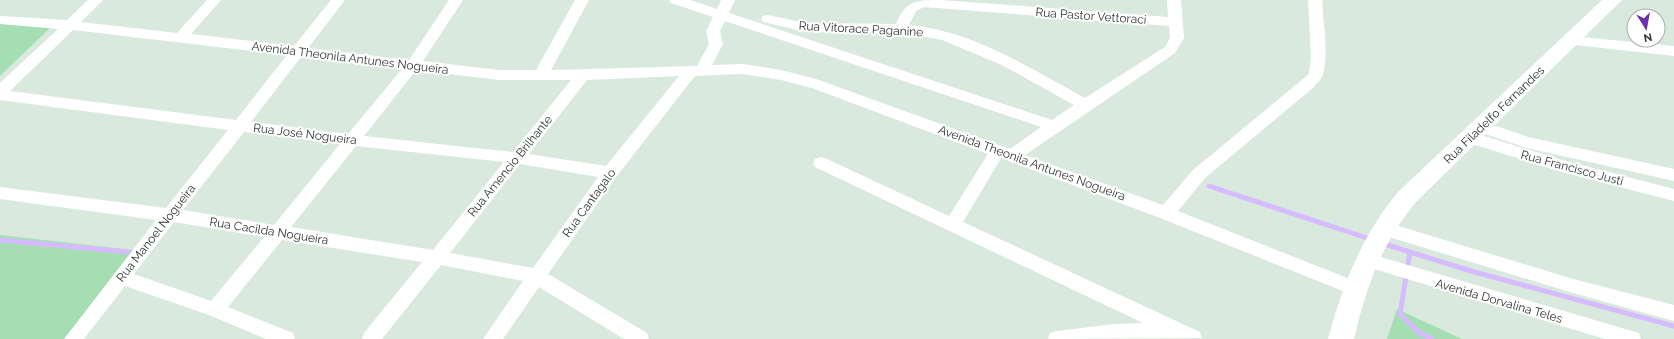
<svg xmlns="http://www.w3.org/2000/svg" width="1674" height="339" viewBox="0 0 1674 339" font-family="Raleway,sans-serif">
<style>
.green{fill:#a5deb2}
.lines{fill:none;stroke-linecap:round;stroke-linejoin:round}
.stream{stroke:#d6bcff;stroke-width:5}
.minor{fill:#fff;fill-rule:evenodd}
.secondary{fill:#fff;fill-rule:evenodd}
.labels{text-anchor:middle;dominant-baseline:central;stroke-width:4;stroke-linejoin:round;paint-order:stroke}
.street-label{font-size:12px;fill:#313732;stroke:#fff}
</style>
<rect width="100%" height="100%" fill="#dae9dd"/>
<g class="green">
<polygon points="0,20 55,23 0,76"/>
<polygon points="0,235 149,252 84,339 0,339"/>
<polygon points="1397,309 1462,339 1387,339"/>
</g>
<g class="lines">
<g class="stream">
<polyline points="1209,186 1373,240"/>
<polyline points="0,240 128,252"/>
<polyline points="1381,243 1471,271 1674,326"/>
<polyline points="1410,252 1400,314 1418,332 1432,339"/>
</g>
<g class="minor">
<path d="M 88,0 L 103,0 L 81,22 L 177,33 L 207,0 L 221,0 L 191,34 L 294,46 L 331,0 L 345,0 L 308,48 L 409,60 L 449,0 L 463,0 L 423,61 L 499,70 L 536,70 L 575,0 L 589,0 L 551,70 L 697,66 L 709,44 L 706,31 L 713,17 L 671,3 L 669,0 L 690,0 L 717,9 L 721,0 L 735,0 L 729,13 L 1052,120 L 1074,105 L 1002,65 L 942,40 L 905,33 L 806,32 L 763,22 L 761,19 L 763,16 L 768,15 L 806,23 L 896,24 C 906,0 916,0 941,0 L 1168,17 L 1167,0 L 1181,0 L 1184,38 L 1175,53 L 1025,155 L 1163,205 L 1193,170 L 1309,74 L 1311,57 L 1308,0 L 1322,0 C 1323,23 1329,51 1323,74 C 1322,79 1317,83 1314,87 L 1205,178 L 1178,211 L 1360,283 L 1363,288 L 1360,293 L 1354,295 L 1348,293 L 1160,218 L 1001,158 L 963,222 L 1200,332 L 1202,338 L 1048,339 L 1050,333 L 1057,331 L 1115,324 L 1143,323 L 815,167 L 813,163 L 815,159 L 821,157 L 827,159 L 949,216 L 988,154 L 812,88 L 781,80 L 743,74 L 695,76 L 616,177 L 548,274 L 647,333 L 649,339 L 624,339 L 539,287 L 503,339 L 483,339 L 523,281 L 441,265 L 382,339 L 362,339 L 364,333 L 422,262 L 282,240 L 228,307 L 293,333 L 295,339 L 266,339 L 209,315 L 125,286 L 84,339 L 64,339 L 156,220 L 0,199 L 0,187 L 166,208 L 228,130 L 0,100 L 0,83 L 58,29 L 0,24 L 0,16 L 67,20 ZM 924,7 L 1169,26 L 1170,38 L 1165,47 L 1085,98 C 1029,68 974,31 909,25 L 916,11 ZM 725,21 L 1041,127 L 1010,149 L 816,79 L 781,70 L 743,64 L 712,65 L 723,44 L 720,31 ZM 73,30 L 287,55 L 236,120 L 10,91 ZM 301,57 L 402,69 L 348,134 L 251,122 ZM 416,70 L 499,80 L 571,80 L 513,152 L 364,136 ZM 679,76 L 606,166 L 529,154 L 587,80 ZM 244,132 L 340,144 L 274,225 L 183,210 ZM 356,146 L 504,162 L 433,250 L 291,227 ZM 520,164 L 598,177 L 533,268 L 450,253 ZM 174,222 L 264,237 L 211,301 L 134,274 Z"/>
<polygon points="1571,36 1674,46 1674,56 1566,44 1564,41 1566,38"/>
<polygon points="1482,121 1528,137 1674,169 1674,181 1527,148 1477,131 1474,127 1477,123"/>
<polygon points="1471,132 1562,160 1674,189 1674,201 1562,172 1466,142 1463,138 1466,134"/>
<polygon points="1382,221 1573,279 1674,305 1674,321 1573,293 1376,233 1374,228 1376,223"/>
<polygon points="1367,253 1632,331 1639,333 1641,339 1605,339 1361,265 1358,260 1361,255"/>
</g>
<path class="secondary" d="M 1602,0 L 1622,0 L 1415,203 C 1380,247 1367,285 1354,339 L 1328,339 C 1343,284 1362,235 1399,191 Z"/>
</g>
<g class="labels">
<g class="street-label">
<text transform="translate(1091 16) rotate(4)">Rua Pastor Vettoraci</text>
<text transform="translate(861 29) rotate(3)">Rua Vitorace Paganine</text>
<text transform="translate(350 58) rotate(7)">Avenida Theonila Antunes Nogueira</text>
<text transform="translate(1494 115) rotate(-44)">Rua Filadelfo Fernandes</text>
<text transform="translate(305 134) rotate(7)">Rua José Nogueira</text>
<text transform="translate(1032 163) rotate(20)">Avenida Theonila Antunes Nogueira</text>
<text transform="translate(510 166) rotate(-51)">Rua Amencio Brilhante</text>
<text transform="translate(1572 168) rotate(15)">Rua Francisco Justi</text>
<text transform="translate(589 203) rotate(-54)">Rua Cantagalo</text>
<text transform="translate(269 231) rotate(9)">Rua Cacilda Nogueira</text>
<text transform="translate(156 233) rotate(-52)">Rua Manoel Nogueira</text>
<text transform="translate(1499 301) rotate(16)">Avenida Dorvalina Teles</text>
</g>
</g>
<g transform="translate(1646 28) rotate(169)"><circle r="19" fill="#ffffff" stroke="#adafad"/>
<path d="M0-3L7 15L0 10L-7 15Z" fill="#6b32a9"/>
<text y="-6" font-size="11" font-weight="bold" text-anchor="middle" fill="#313732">N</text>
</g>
</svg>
